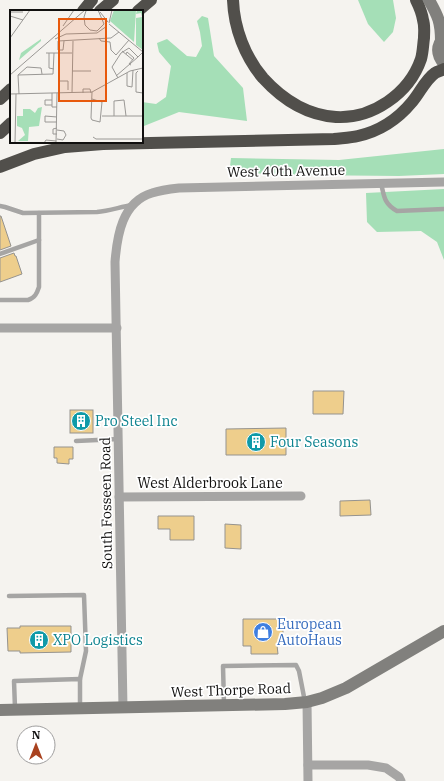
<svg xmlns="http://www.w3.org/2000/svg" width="444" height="781" viewBox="0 0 444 781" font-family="'IBM Plex Serif',serif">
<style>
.green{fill:#a5dfb7}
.building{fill:#eece8c;stroke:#95938f}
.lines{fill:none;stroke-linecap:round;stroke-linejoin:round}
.lane{stroke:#a6a5a4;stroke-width:4.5}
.street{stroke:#a6a5a4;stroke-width:9}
.secondary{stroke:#81807d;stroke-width:12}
.highway{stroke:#514f4b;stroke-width:12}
.labels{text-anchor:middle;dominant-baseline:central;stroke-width:3.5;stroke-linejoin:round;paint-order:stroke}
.street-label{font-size:14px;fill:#11100f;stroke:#fff}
.culture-label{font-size:14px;fill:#0d838f;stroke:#fff;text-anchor:start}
.shop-label{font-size:14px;fill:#366cbe;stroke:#fff;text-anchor:start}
.inset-road{fill:none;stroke:#9a9895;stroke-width:1}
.view{fill:#e8590c;fill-opacity:0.15;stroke:#e8590c;stroke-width:2}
.inset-edge{fill:none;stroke:#11100f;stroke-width:2}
</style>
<rect width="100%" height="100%" fill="#f5f3ef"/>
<g class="green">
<polygon points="358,0 393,0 396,18 393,32 384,42 368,24"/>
<polygon points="202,16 208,18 214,56 243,88 247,121 179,112 144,126 142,125 142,102 156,104 166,97 171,66 159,52 157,43 167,39 187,56 196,57 202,46 200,32 197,21"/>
<polygon points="444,149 444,174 399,176 299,175 246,173 229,175 231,158 339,160"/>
<polygon points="444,189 444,260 437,242 421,231 377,232 367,222 366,193"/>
</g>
<g class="building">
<polygon points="0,216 1,216 11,246 0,250"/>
<polygon points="14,253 15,256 16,256 22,274 0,282 0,258"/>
<polygon points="313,391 344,391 343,414 313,414"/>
<rect x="70" y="410" width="23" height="23"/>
<polygon points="286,428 286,455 226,455 226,429"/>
<polygon points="54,447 73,447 73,459 69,459 69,464 57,463 57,458 54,458"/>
<polygon points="370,500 371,515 340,516 340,501"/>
<polygon points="158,516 194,516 194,540 170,540 170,529 158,529"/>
<polygon points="225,524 241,525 241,549 225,548"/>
<polygon points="243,619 283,619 283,645 277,645 278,654 251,654 251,646 243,646"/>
<polygon points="20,626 71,626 71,652 20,653 20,651 8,651 7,628 20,628"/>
</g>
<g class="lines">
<g class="lane">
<path d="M 381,183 C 384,196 384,204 397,211 L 444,209"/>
<path d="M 0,206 L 5,207 L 23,213 L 97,212 C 109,211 120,207 132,205"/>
<polyline points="0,254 39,240"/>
<path d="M 0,300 L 28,300 C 35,298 37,293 39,287 L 39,213"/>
<polyline points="76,441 119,439"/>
<polyline points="9,596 84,595 86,651 80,679"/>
<polyline points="224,704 223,666 296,665 299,671 305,702"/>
<polyline points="15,708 14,681 80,679 80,707"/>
</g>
<g class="street">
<polyline points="0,328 117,328"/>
<polyline points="119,497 301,496"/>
<polyline points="307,702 308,781"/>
<path d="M 123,708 L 115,262 C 117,236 122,202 152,193 C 161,190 170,189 179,188 L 444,182"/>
<polyline points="308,765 368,765 386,768 399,777 401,781"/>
</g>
<g class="secondary">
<path d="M 429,0 C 438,16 441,22 441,41"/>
<path d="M 444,37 C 436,46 436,54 444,64"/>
<polyline points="0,710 285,704 307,702 322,698 346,688 444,631"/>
</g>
<g class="highway">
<path d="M 233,0 C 234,28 245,57 263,78 C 283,100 306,115 336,117 C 372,119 409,94 421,59 C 423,52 423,45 424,38 C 424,32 425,26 423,20 C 422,13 419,6 416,0"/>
<polyline points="83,11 92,0"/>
<polyline points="100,11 113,0"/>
<polyline points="138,11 151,0"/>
<polyline points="0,99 11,89"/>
<polyline points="0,133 11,123"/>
<path d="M 0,167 L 34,154 L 65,147 L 103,144 L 334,139 C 342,138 350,138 358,136 C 380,131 398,119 412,102 C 420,93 425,80 435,73 C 438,71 441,71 444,69"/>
</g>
</g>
<defs>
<symbol id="building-disc" viewBox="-11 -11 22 22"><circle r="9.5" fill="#0f9aa8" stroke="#fff"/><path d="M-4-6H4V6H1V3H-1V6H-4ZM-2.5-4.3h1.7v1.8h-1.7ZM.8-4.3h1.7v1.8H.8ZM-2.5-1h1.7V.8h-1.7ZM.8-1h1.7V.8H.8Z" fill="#fff"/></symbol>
<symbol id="shop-disc" viewBox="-11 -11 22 22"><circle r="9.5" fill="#3f7fe0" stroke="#fff"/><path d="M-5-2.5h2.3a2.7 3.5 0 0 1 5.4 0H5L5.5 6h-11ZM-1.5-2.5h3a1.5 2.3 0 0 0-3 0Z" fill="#fff"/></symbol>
</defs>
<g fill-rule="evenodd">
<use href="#building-disc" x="70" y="410" width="22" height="22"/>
<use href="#building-disc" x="245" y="431" width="22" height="22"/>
<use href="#shop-disc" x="252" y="621" width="22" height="22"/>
<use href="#building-disc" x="28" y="629" width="22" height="22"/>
</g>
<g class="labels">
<g class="street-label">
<text transform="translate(286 171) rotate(-1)">West 40th Avenue</text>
<text x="210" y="483">West Alderbrook Lane</text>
<text transform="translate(106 503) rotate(-91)">South Fosseen Road</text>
<text transform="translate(231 690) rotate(-2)">West Thorpe Road</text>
</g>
<g class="culture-label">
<text x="95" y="421">Pro Steel Inc</text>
<text x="270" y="442">Four Seasons</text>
<text x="53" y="640">XPO Logistics</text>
</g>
<g class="shop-label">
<text x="277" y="624">European<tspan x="277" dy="16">AutoHaus</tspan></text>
</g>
</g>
<g transform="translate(10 10)">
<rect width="133" height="133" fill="#f5f3ef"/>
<path d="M 104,0 L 126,0 L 124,32 L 100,11 ZM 127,0 L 133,0 L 133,40 L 126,35 L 126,8 L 132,7 L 131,3 L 126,4 ZM 31,29 L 31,31 L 9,50 L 11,43 ZM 32,97 L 29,116 L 19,117 L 18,131 L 8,131 L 15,125 L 12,118 L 7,116 L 7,106 L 13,106 L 13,99 L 10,99 L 20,99 L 25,103 L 28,98 Z" fill="#a5dfb7"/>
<path class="inset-road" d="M 24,0 L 46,0M 76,1 L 74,7 L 75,15 L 80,20 L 87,21 L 94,14 L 88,0M 0,2 L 13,2M 90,2 L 98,12M 0,6 L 13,10M 99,13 L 102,0M 99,14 L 133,42M 53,16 L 64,0M 0,28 L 20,0M 89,28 L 91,31 L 100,32 L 101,40 L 106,45 L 119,30M 45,29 L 56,24 L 87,23 L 97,16M 54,31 L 53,40 L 48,40 L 48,31 L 101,28 L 109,22M 112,41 L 123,50M 36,43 L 62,43M 39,43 L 39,58 L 44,59M 116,44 L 117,42 L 124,48 L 119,54 L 121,55M 62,61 L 81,61M 128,61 L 126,63 L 126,82 L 133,83M 117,63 L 117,76 L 122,77 L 123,60M 0,65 L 75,0M 8,65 L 43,64 L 44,43M 8,65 L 17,57 L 31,58 L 32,64M 8,65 L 9,84M 106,66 L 128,47M 108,68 L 102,57 L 111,43 L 119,38 L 128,47 L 133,42M 50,71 L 58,71 L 58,80M 82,82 L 81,108 L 82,110 L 90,112 L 92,92 L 82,89M 42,83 L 42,97 L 47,97M 62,83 L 63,31M 73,83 L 73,79 L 80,79 L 81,83M 0,84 L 82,82 L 120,61 L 133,58M 42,95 L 35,95 L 35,90 L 42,90M 92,106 L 133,106M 104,106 L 104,91 L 114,90 L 116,106M 47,112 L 35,112 L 35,106 L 47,107M 47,120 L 54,121 L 56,125 L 53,130 L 47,129M 47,124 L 43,124 L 43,119 L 47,118M 83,127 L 86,129 L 133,129M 5,133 L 6,84M 34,133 L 36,130 L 46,131M 46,133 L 47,83"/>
<path class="view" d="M 49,9 L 96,9 L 96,91 L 49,91 Z"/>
<rect width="133" height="133" class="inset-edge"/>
</g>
<g transform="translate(36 745)"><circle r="19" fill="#ffffff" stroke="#a09f9f"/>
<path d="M0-3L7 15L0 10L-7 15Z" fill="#a9421f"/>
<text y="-6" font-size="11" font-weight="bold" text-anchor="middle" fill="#11100f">N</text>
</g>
</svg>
